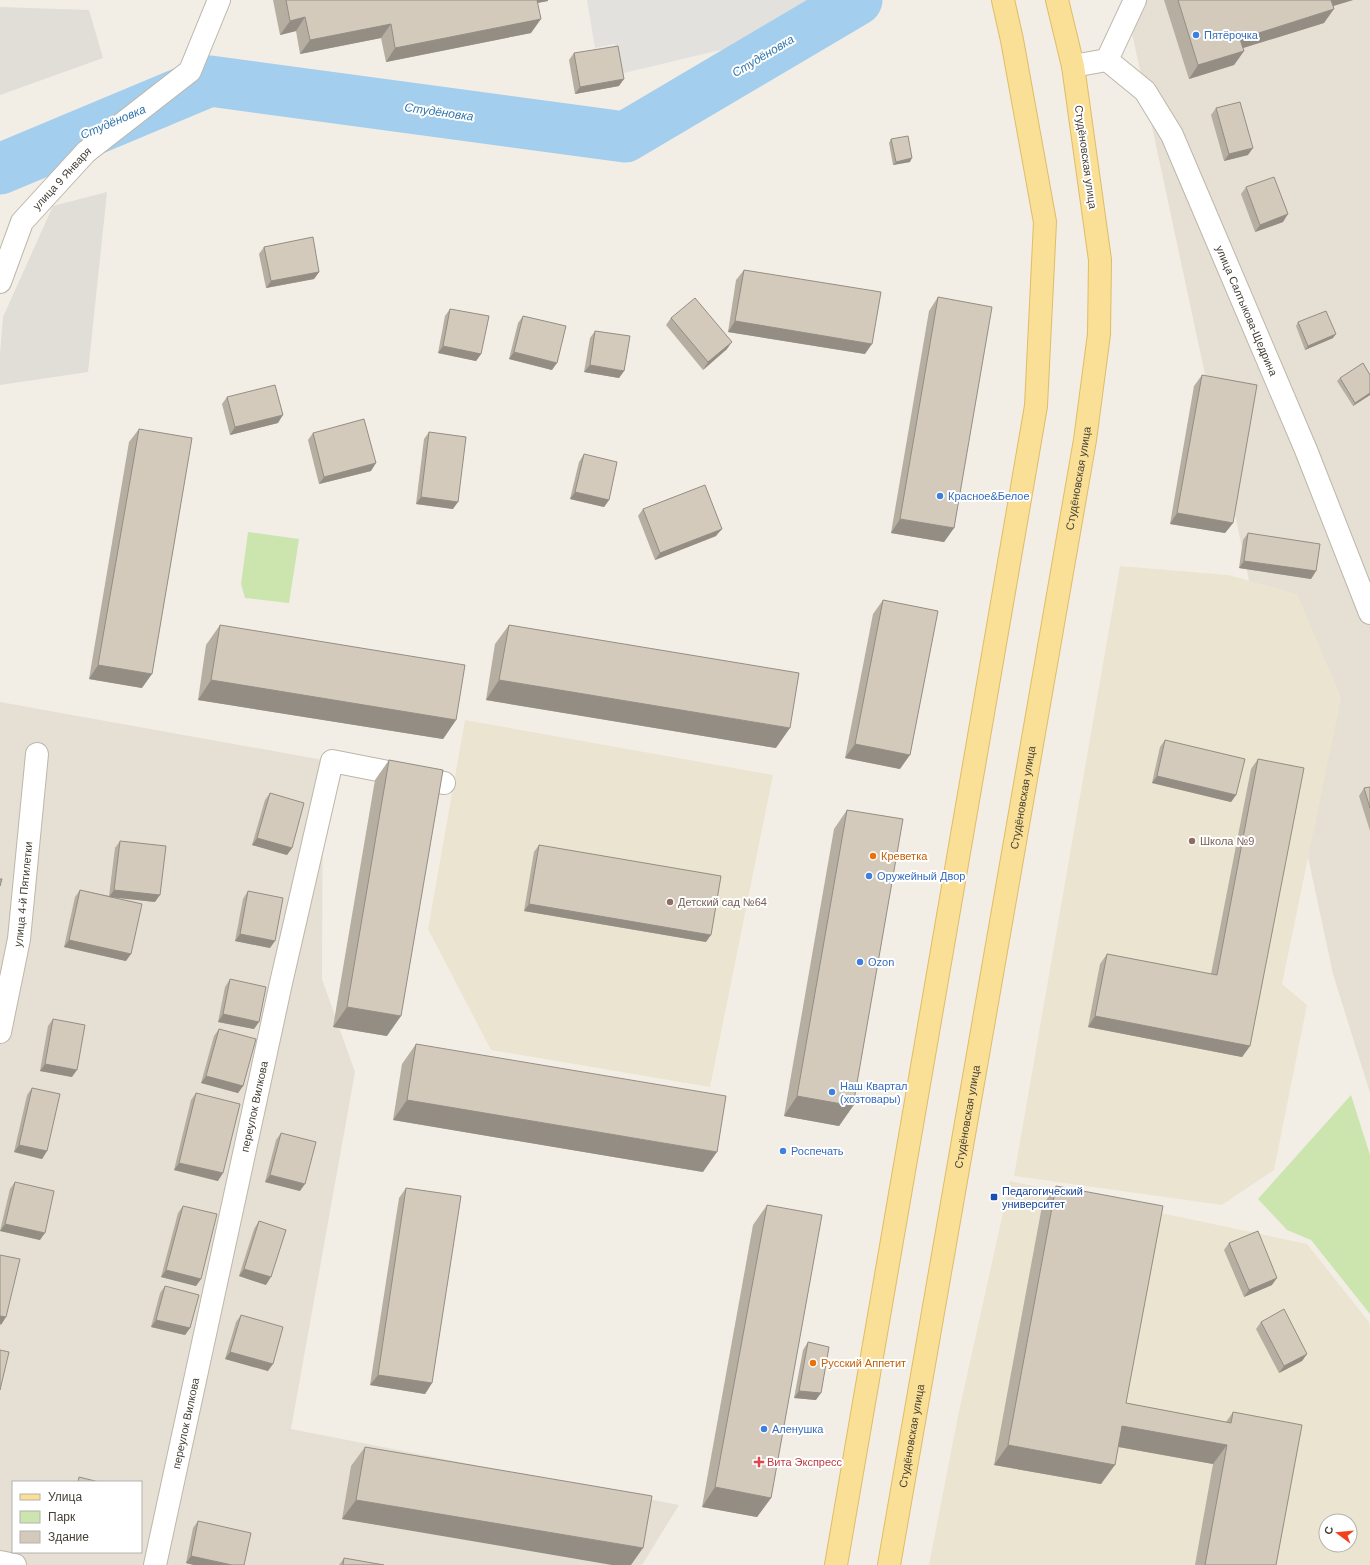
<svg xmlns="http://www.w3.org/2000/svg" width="1370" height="1565" viewBox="0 0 1370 1565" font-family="Arial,sans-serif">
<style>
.residential{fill:#e6e0d4;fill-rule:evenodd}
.industrial{fill:#e1ddd7}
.education{fill:#ebe4d0;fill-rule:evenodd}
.green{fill:#cce5af}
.parking{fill:#e3e1de}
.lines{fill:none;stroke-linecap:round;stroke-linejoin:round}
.river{stroke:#a4ceed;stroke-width:51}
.minor-casing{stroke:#bdb6a9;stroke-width:24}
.primary-casing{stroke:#dfbd67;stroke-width:24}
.minor{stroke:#fff;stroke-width:22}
.primary{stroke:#fadf96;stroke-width:22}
.wall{fill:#b5aea1}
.shaded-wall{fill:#948d83}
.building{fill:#d3cabb;stroke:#948d83}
.shop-dot{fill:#3f7fe0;stroke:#fff;stroke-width:1.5}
.education-dot{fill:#8d6e63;stroke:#fff;stroke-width:1.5}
.food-dot{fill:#e8710a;stroke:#fff;stroke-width:1.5}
.transit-dot{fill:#1a4fb4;stroke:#fff;stroke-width:1.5}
.health-dot{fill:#e0444e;stroke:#fff;stroke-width:1.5}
.labels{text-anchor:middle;stroke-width:4;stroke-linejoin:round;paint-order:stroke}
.shop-label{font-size:11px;fill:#366cbe;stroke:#fff;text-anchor:start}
.street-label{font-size:11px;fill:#443f35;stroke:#fff}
.education-label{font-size:11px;fill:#785e54;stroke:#fff;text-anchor:start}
.food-label{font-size:11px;fill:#c56008;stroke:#fff;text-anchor:start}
.transit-label{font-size:11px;fill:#164399;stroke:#fff;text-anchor:start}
.health-label{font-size:11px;fill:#be3a42;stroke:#fff;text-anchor:start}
.water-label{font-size:12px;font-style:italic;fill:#3377ac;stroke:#fff}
</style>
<rect width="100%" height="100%" fill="#f2eee6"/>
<g class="residential">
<path d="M1125 0H1370V1093L1333 974Z"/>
<path d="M0 702 323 760 322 979 355 1072 291 1429 679 1505 642 1565H0ZM13 1482H141V1552H13Z"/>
</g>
<g class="industrial">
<path d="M0 7 89 10 103 58 0 95Z"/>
<path d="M107 192 88 372 0 385V354L3 317 53 206Z"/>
</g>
<g class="education">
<path d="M1120 566 1228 575 1297 594 1341 698 1282 984 1307 1005 1274 1170 1222 1205 1014 1176Z"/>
<path d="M465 720 773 775 710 1087 491 1050 428 929Z"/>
<path d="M1010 1181 1307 1244 1369 1322 1370 1329V1565H929L958 1416ZM1326 1521H1350V1545H1326Z"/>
</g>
<g class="green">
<path d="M248 532 299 539 289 603 245 598 241 584Z"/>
<path d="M1351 1095 1370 1155V1314L1311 1240 1287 1230 1258 1199Z"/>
</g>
<path class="parking" d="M587 0H809L737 46 620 74 615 44 595 48Z"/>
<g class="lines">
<path class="river" d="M0 169 210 81 625 137 857 0"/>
<g class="minor-casing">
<g id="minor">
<path d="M1107 60 1135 0"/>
<path id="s1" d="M1073 66 1107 60 1145 91 1172 135 1306 450 1370 613"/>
<path id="s2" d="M0 282 22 222 86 152 190 71 219 0"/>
<path id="s3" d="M0 1032 19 939 37 754"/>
<path d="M0 1562 15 1565"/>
<path id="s4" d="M155 1565 281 983 332 761 444 783"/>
</g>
</g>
<g class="primary-casing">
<g id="primary">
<path d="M836 1565 1036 406 1045 222 1012 40 1003 0"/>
<path id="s5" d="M889 1565 1085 440 1099 334 1100 260 1073 66 1057 0"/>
</g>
</g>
<use href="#minor" class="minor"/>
<use href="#primary" class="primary"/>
</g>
<g class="wall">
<path d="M273 0H548V1L537 3 531 33 386 62 381 38 300 54 296 31 280 35Z"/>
<path d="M1164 0H1353L1333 6 1324 23 1243 48 1244 51 1234 65 1189 79Z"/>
<path d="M574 53 619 86 575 94 569 60Z"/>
<path d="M1216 108 1248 155 1224 161 1211 115Z"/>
<path d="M891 139 910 162 893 165 889 143Z"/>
<path d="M1246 187 1283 222 1255 232 1241 194Z"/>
<path d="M264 247 319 272 314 279 266 288 259 254Z"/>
<path d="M744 270 865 354 728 332 736 280Z"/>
<path d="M938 297 954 528 944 542 891 533 929 311Z"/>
<path d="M450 309 481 354 476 361 438 353 445 316Z"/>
<path d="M523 316 552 370 509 359 518 323Z"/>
<path d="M671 318 727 349 703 370 666 325Z"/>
<path d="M1298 322 1333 338 1305 350 1296 326Z"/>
<path d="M595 331 624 371 619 378 584 372 590 338Z"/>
<path d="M1202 375 1233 523 1225 533 1170 524 1194 386Z"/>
<path d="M1370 375V395L1353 406 1337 381 1340 378Z"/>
<path d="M227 397 278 423 230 435 222 404Z"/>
<path d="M139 429 142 688 89 679 129 442Z"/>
<path d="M429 432 453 509 416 504 424 439Z"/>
<path d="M313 433 371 471 319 484 308 440Z"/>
<path d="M584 454 609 500 604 507 570 499 579 462Z"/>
<path d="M643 509 716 536 655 560 638 516Z"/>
<path d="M1248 533 1316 571 1311 579 1239 568 1243 540Z"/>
<path d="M883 600 900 769 845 758 873 614Z"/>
<path d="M220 625 456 720 443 739 198 700 206 645Z"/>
<path d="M509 625 776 748 486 700 495 644Z"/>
<path d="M1165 740 1236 795 1231 802 1152 783 1160 747Z"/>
<path d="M1258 759 1250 1046 1242 1057 1088 1027 1100 964 1107 954 1211 974 1251 769Z"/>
<path d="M389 760 387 1036 333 1027 375 780Z"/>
<path d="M1370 787V831L1359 796 1364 788Z"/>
<path d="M270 793 292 848 287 855 252 845 265 800Z"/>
<path d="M847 810 853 1106 839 1126 784 1116 834 829Z"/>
<path d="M120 841 155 902 114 897 126 961 64 947 75 897 80 890 109 896 115 848Z"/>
<path d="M539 845 706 942 524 911 534 852Z"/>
<path d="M248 891 270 948 235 941 243 899Z"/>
<path d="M230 979 254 1029 218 1022 225 987Z"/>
<path d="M53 1019 72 1077 40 1071 48 1026Z"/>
<path d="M219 1029 243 1086 238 1093 201 1083 214 1036Z"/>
<path d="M416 1044 703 1172 393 1120 402 1064Z"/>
<path d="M32 1088 47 1151 42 1159 14 1152 27 1095Z"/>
<path d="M196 1093 218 1181 174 1170 191 1100Z"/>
<path d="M281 1133 300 1191 265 1182 276 1140Z"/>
<path d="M15 1182 40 1240 0 1231 10 1189Z"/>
<path d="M1056 1186 1126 1403 1226 1422 1233 1412 1276 1565H1195L1213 1464 1118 1447 1101 1484 994 1465 1042 1206Z"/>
<path d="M406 1188 432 1383 425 1394 370 1385 399 1198Z"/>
<path d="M767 1205 771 1498 757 1517 702 1507 753 1225Z"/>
<path d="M183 1206 201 1279 196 1286 161 1277 178 1213Z"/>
<path d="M259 1221 266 1285 239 1276 254 1229Z"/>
<path d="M1229 1243 1272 1285 1244 1297 1224 1250Z"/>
<path d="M165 1286 190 1328 185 1335 151 1327 160 1293Z"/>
<path d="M241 1315 268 1371 225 1359 236 1322Z"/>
<path d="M1261 1322 1307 1354 1302 1361 1279 1373 1256 1329Z"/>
<path d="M808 1342 816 1400 794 1398 803 1350Z"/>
<path d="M365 1447 631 1565 342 1519 351 1466Z"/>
<path d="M198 1521 244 1565H194L186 1563 193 1528Z"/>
<path d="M344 1558 384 1565H339Z"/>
</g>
<g class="shaded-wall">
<path d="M529 0H548V1L526 5Z"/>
<path d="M1327 0H1353L1320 10Z"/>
<path d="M1334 9 1324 23 1230 52 1240 39Z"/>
<path d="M305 17 296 31 280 35 290 21Z"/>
<path d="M541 19 531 33 386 62 395 48Z"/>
<path d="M391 24 381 38 300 54 310 40Z"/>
<path d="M1244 51 1234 65 1189 79 1198 65Z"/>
<path d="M624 79 619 86 575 94 580 87Z"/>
<path d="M1253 148 1248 155 1224 161 1229 154Z"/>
<path d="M912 158 910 162 893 165 896 162Z"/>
<path d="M1288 214 1283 222 1255 232 1260 225Z"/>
<path d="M319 272 314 279 266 288 271 281Z"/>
<path d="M735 321 872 344 865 354 728 332Z"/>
<path d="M1336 334 1333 338 1305 350 1308 346Z"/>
<path d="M732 342 727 349 703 370 708 362Z"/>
<path d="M443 346 481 354 476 361 438 353Z"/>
<path d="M514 352 557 363 552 370 509 359Z"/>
<path d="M590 365 624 371 619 378 584 372Z"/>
<path d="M1370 393V395L1353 406 1355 403Z"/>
<path d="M283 415 278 423 230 435 235 427Z"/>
<path d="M376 463 371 471 319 484 324 477Z"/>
<path d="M575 492 609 500 604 507 570 499Z"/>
<path d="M421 497 458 502 453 509 416 504Z"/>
<path d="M1177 513 1233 523 1225 533 1170 524Z"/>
<path d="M900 519 954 528 944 542 891 533Z"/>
<path d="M722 529 716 536 655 560 660 553Z"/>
<path d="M1244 561 1316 571 1311 579 1239 568Z"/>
<path d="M98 665 152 674 142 688 89 679Z"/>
<path d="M211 680 456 720 443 739 198 700Z"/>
<path d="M499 680 790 728 776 748 486 700Z"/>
<path d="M855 744 910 755 900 769 845 758Z"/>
<path d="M1157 776 1236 795 1231 802 1152 783Z"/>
<path d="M257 838 292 848 287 855 252 845Z"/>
<path d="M114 890 160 895 155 902 109 897Z"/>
<path d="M529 904 711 935 706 942 524 911Z"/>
<path d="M240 934 275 941 270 948 235 941Z"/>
<path d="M69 940 131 954 126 961 64 947Z"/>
<path d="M347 1007 401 1016 387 1036 333 1027Z"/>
<path d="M223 1014 259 1022 254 1029 218 1022Z"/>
<path d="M1095 1016 1250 1046 1242 1057 1088 1027Z"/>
<path d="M45 1064 77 1070 72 1077 40 1071Z"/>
<path d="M206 1076 243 1086 238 1093 201 1083Z"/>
<path d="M797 1096 853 1106 839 1126 784 1116Z"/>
<path d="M407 1100 717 1152 703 1172 393 1120Z"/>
<path d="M19 1145 47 1151 42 1159 14 1152Z"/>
<path d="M179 1163 223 1173 218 1181 174 1170Z"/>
<path d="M270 1175 305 1184 300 1191 265 1182Z"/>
<path d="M5 1224 45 1233 40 1240 0 1231Z"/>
<path d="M244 1269 271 1277 266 1285 239 1276Z"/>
<path d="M166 1270 201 1279 196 1286 161 1277Z"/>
<path d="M1277 1278 1272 1285 1244 1297 1249 1290Z"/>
<path d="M0 1316 6 1317 1 1325 0 1324Z"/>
<path d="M156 1320 190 1328 185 1335 151 1327Z"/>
<path d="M230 1352 273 1364 268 1371 225 1359Z"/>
<path d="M1307 1354 1302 1361 1279 1373 1284 1366Z"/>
<path d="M378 1375 432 1383 425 1394 370 1385Z"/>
<path d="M799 1391 821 1393 816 1400 794 1398Z"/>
<path d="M1122 1426 1227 1445 1213 1464 1108 1445Z"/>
<path d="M1008 1445 1115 1465 1101 1484 994 1465Z"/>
<path d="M715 1487 771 1498 757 1517 702 1507Z"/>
<path d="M356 1500 643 1548 631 1565H612L342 1519Z"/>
<path d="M191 1556 232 1565H194L186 1563Z"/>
</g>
<g class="building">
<path d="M286 0H537L541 19 395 48 391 24 310 40 305 17 290 21Z"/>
<path d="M1178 0H1331L1334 9 1240 39 1244 51 1198 65Z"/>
<path d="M618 46 624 79 580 87 574 53Z"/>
<path d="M1240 102 1253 148 1229 154 1216 108Z"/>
<path d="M908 136 912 158 896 162 891 139Z"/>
<path d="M1274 177 1288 214 1260 225 1246 187Z"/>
<path d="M313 237 319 272 271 281 264 247Z"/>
<path d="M744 270 881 292 872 344 735 321Z"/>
<path d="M938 297 992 307 954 528 900 519Z"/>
<path d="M695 298 732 342 708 362 671 318Z"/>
<path d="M450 309 489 316 481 354 443 346Z"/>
<path d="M1326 311 1336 334 1308 346 1298 322Z"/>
<path d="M523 316 566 326 557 363 514 352Z"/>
<path d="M595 331 630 336 624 371 590 365Z"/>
<path d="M1363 363 1370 375V393L1355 403 1340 378Z"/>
<path d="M1202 375 1257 385 1233 523 1177 513Z"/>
<path d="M275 385 283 415 235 427 227 397Z"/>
<path d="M364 419 376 463 324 477 313 433Z"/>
<path d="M139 429 192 438 152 674 98 665Z"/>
<path d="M429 432 466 437 458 502 421 497Z"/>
<path d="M584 454 617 462 609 500 575 492Z"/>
<path d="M705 485 722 529 660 553 643 509Z"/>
<path d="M1248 533 1320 544 1316 571 1244 561Z"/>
<path d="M883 600 938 611 910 755 855 744Z"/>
<path d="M220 625 465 665 456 720 211 680Z"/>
<path d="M509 625 799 673 790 728 499 680Z"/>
<path d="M1165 740 1245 759 1236 795 1157 776Z"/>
<path d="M1258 759 1304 768 1250 1046 1095 1016 1107 954 1217 975Z"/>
<path d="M389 760 443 770 401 1016 347 1007Z"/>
<path d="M1370 787V808L1364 788Z"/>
<path d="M270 793 304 803 292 848 257 838Z"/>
<path d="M847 810 903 819 853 1106 797 1096Z"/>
<path d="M120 841 166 846 160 895 114 890Z"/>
<path d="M539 845 721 876 711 935 529 904Z"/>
<path d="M0 879H2L0 886Z"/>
<path d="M80 890 142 904 131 954 69 940Z"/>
<path d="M248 891 283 898 275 941 240 934Z"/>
<path d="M230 979 266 987 259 1022 223 1014Z"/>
<path d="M53 1019 85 1025 77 1070 45 1064Z"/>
<path d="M219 1029 256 1039 243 1086 206 1076Z"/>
<path d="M416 1044 726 1096 717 1152 407 1100Z"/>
<path d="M32 1088 60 1094 47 1151 19 1145Z"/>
<path d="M196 1093 240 1104 223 1173 179 1163Z"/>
<path d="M281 1133 316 1142 305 1184 270 1175Z"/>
<path d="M15 1182 54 1191 45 1233 5 1224Z"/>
<path d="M1056 1186 1163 1206 1126 1403 1231 1423 1233 1412 1302 1425 1276 1565H1205L1227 1445 1122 1426 1115 1465 1008 1445Z"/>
<path d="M406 1188 461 1196 432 1383 378 1375Z"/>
<path d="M767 1205 822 1215 771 1498 715 1487Z"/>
<path d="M183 1206 217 1214 201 1279 166 1270Z"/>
<path d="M259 1221 286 1230 271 1277 244 1269Z"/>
<path d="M1258 1231 1277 1278 1249 1290 1229 1243Z"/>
<path d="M0 1255 20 1259 6 1317 0 1316Z"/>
<path d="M165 1286 199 1295 190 1328 156 1320Z"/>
<path d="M1284 1309 1307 1354 1284 1366 1261 1322Z"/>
<path d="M241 1315 283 1327 273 1364 230 1352Z"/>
<path d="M808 1342 829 1347 821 1393 799 1391Z"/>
<path d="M0 1350 9 1352 0 1390Z"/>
<path d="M365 1447 652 1496 643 1548 356 1500Z"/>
<path d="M79 1477 99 1482H78Z"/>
<path d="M198 1521 251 1533 244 1565H232L191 1556Z"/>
<path d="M344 1558 384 1565H343Z"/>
</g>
<g class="shop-dot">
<circle cx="1196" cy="35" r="4"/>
<circle cx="940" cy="496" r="4"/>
<circle cx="869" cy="876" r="4"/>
<circle cx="860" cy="962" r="4"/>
<circle cx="832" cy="1092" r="4"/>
<circle cx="783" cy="1151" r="4"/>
<circle cx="764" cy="1429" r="4"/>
</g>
<g class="education-dot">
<circle cx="1192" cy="841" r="4"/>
<circle cx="670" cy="902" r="4"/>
</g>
<g class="food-dot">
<circle cx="873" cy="856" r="4"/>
<circle cx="813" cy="1363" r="4"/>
</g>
<rect class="transit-dot" x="990" y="1193" width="8" height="8" rx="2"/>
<path class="health-dot" d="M757 1456h4v4h4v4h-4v4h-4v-4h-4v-4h4z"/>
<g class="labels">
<g class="shop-label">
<text x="1204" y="39">Пятёрочка</text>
<text x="948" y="500">Красное&amp;Белое</text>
<text x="877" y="880">Оружейный Двор</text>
<text x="868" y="966">Ozon</text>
<text x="840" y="1090">Наш Квартал<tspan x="840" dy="13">(хозтовары)</tspan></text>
<text x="791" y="1155">Роспечать</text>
<text x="772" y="1433">Аленушка</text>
</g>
<g class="street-label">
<text transform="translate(1086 157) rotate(82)" y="4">Студёновская улица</text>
<text dy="4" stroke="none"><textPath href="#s2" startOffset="123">улица 9 Января</textPath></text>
<text dy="4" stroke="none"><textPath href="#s1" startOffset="326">улица Салтыкова-Щедрина</textPath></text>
<text dy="4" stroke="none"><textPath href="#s5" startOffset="1103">Студёновская улица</textPath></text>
<text dy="4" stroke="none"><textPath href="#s5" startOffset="779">Студёновская улица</textPath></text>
<text dy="4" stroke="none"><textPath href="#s3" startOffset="140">улица 4-й Пятилетки</textPath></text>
<text dy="4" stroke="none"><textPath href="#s4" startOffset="469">переулок Вилкова</textPath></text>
<text dy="4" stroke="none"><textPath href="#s5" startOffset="455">Студёновская улица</textPath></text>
<text dy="4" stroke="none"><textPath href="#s4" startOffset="145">переулок Вилкова</textPath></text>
<text dy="4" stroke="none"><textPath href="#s5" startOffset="131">Студёновская улица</textPath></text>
</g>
<g class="education-label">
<text x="1200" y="845">Школа №9</text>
<text x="678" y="906">Детский сад №64</text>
</g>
<g class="food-label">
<text x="881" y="860">Креветка</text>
<text x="821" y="1367">Русский Аппетит</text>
</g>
<g class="transit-label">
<text x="1002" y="1195">Педагогический<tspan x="1002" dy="13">университет</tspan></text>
</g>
<g class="health-label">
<text x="767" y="1466">Вита Экспресс</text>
</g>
<g class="water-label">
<text transform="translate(763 56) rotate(-31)" y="4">Студёновка</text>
<text transform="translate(439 112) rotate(8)" y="4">Студёновка</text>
<text transform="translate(113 122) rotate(-23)" y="4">Студёновка</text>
</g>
</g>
<rect x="12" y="1481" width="130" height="72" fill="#ffffff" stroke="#b4b2ae"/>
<rect x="20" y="1494" width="20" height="6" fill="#fadf96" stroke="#b4b2ae"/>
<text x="48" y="1501" font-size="12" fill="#443f35">Улица</text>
<rect x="20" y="1511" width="20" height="12" fill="#cce5af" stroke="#b4b2ae"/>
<text x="48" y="1521" font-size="12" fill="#443f35">Парк</text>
<rect x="20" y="1531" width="20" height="12" fill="#d3cabb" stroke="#b4b2ae"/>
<text x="48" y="1541" font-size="12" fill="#443f35">Здание</text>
<g transform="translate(1338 1533) rotate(286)"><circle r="19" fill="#ffffff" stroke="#b4b2ae"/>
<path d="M0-3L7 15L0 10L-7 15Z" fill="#f2401d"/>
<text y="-6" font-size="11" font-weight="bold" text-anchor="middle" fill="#443f35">С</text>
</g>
</svg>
